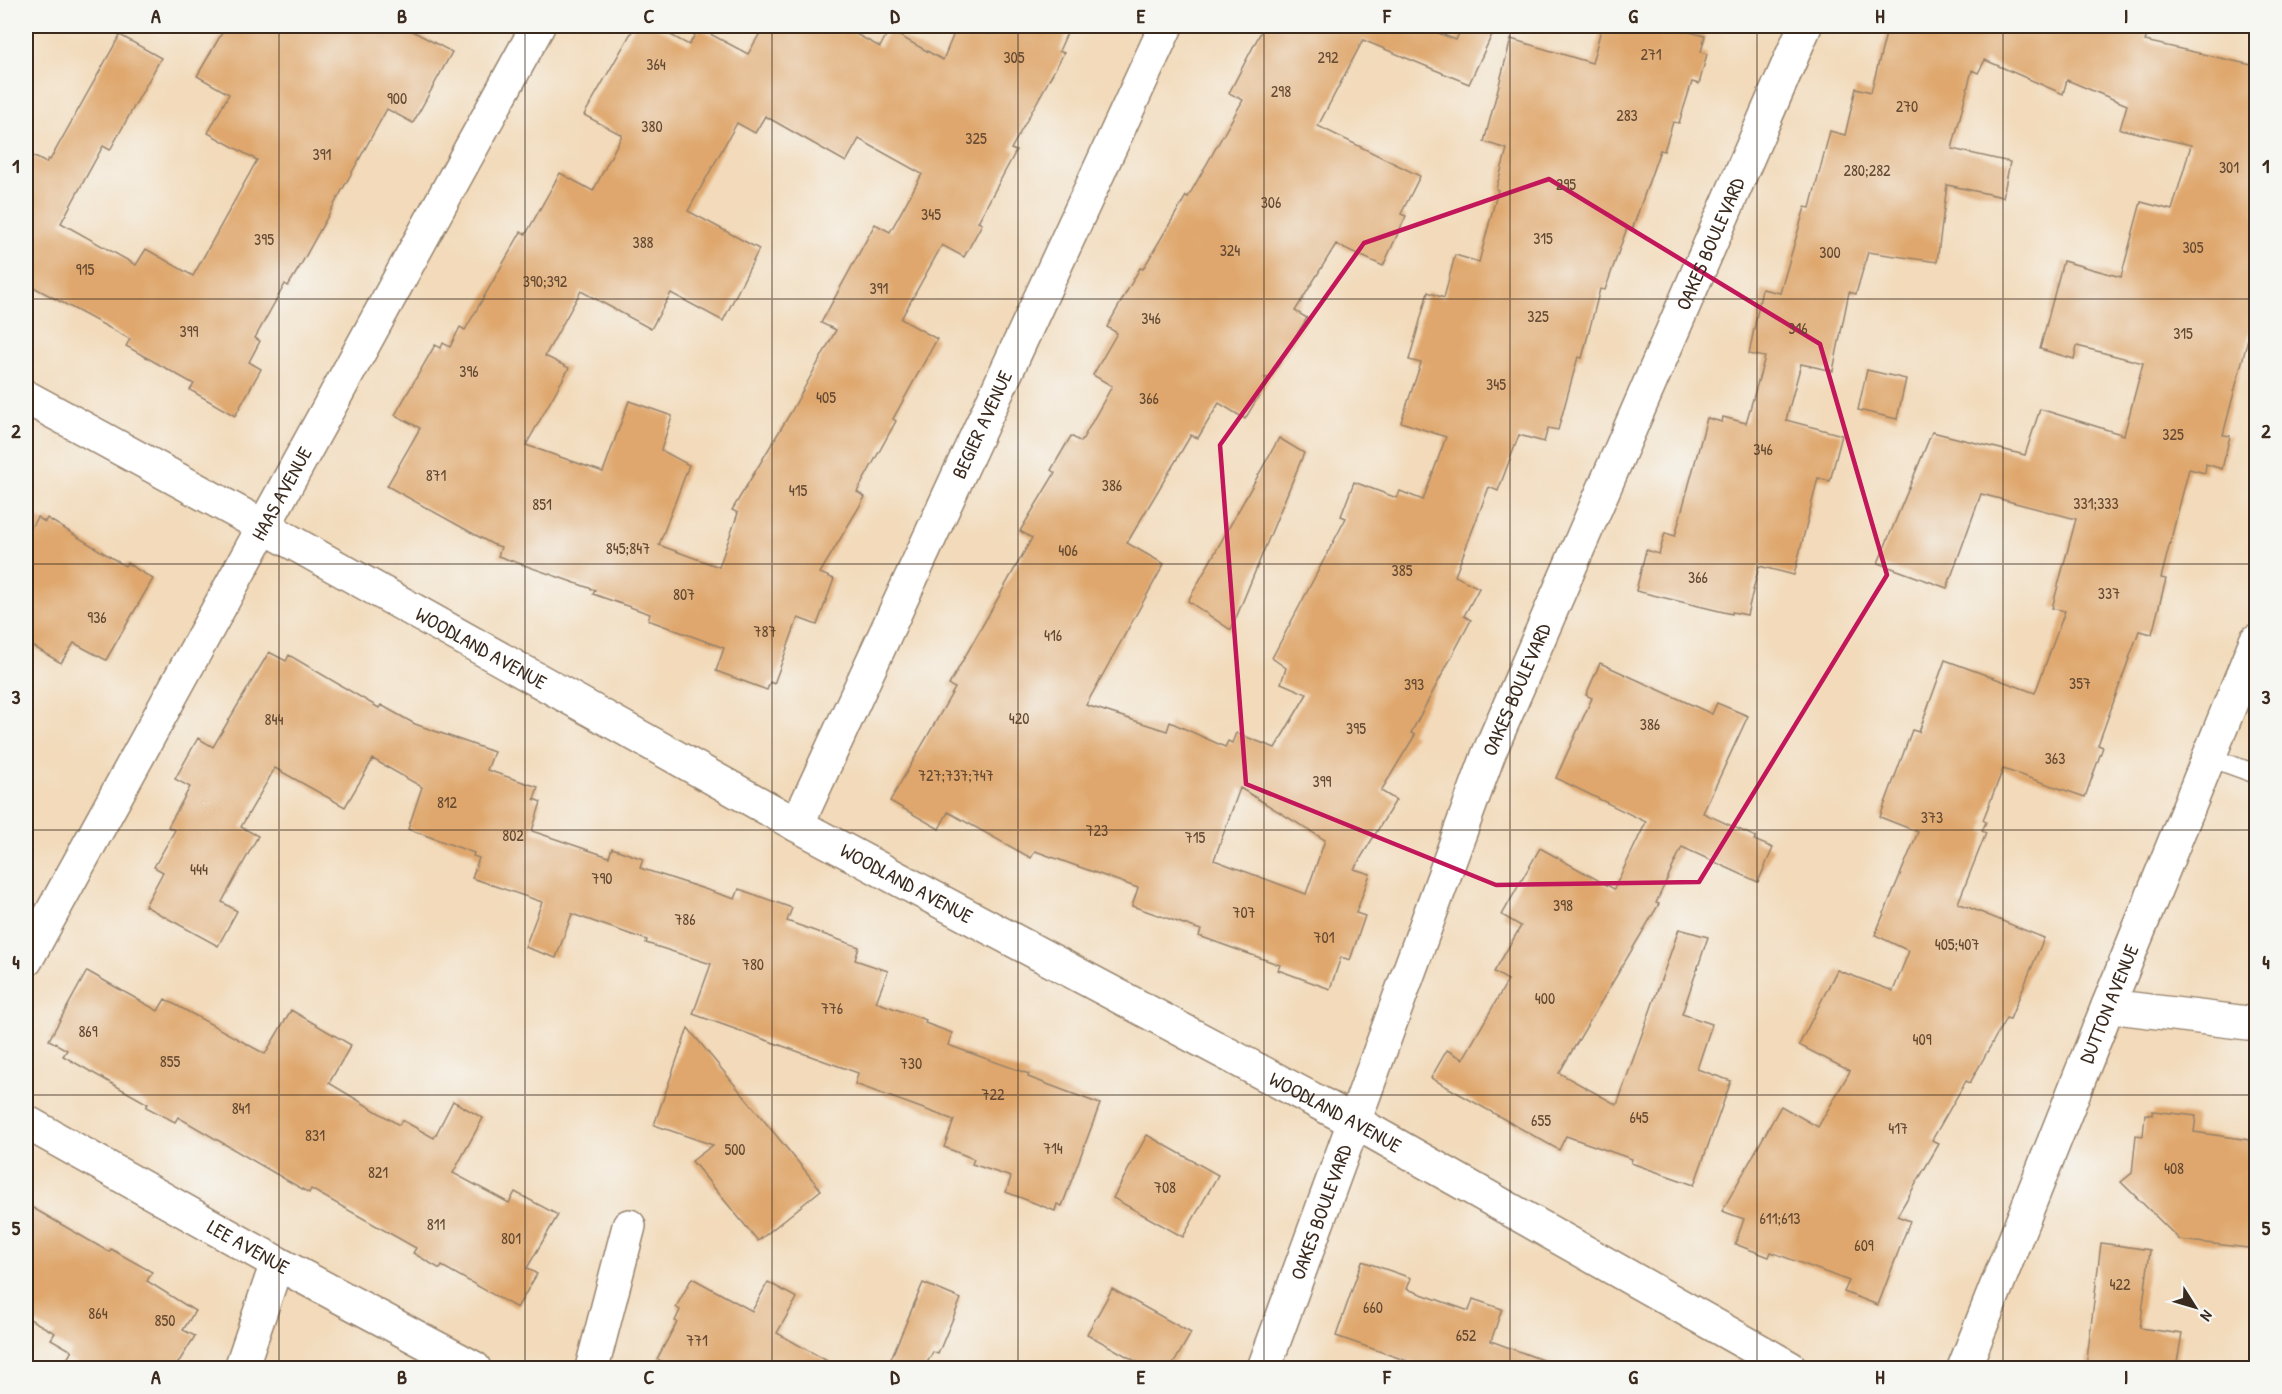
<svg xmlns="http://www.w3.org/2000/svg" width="2282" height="1394" viewBox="0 0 2282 1394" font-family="'Patrick Hand',sans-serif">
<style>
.building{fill:#dfa76d;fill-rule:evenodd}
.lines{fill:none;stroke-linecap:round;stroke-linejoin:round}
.lane-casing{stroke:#96826c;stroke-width:21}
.street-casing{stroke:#96826c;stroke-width:36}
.secondary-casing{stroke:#96826c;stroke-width:36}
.lane{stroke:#fff;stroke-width:18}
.street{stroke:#fff;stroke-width:33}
.secondary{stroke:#fff;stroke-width:33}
.marked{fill:none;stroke:#c2185b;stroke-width:4.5;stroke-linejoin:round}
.grid{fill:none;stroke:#3b2a1e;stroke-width:1.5;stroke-opacity:0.55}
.labels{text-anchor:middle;stroke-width:5;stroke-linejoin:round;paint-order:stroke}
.number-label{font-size:16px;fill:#644932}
.street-label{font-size:20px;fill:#3b2a1e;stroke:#f6f6f2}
.neatline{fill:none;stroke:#3b2a1e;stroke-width:2}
.grid-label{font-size:20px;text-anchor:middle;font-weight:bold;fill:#3b2a1e}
</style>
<rect width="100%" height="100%" fill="#f6f6f2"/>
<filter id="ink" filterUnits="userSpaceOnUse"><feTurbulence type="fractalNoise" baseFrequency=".0167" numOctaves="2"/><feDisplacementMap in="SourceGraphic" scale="12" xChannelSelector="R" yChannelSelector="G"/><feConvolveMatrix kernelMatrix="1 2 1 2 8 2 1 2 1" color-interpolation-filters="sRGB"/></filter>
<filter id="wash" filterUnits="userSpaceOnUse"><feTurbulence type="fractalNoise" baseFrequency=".008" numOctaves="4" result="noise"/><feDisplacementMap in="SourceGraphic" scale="24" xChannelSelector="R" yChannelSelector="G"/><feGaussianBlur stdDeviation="1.35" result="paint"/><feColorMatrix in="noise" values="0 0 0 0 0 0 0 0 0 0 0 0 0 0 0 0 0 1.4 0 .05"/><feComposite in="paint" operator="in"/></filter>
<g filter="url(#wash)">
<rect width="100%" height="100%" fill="#f2daba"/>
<g id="blocks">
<g class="building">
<path d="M226 26H403L452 52 413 123 387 109 299 268 288 286 285 284 255 338 260 341 249 362 261 369 235 416 190 390 194 384 126 346 130 339 26 283V152L46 163 48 159 50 160 120 35 161 58 110 150 103 146 61 223 136 265 146 249 193 276 257 160 208 133 229 94 197 76Z"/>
<path d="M635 26H654L689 45 699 28 748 54 764 26H841L880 47 889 30 943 60 957 26H967L990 34 993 26H1070L1059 51 1064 53 1011 149 1016 151 978 222 982 224 964 257 942 245 901 319 937 339 893 419 896 421 857 492 865 497 820 573 834 579 817 625 798 618 774 684 770 682 767 690 716 671 724 648 648 620 650 614 593 594 595 590 498 556 501 547 492 544 387 486 420 428 395 415 435 345 441 348 443 343 450 347 460 327 465 330 521 232 526 234 560 173 593 191 622 135 584 115ZM765 116 846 162 859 139 922 174 890 232 875 224 821 323 836 330 791 412 732 510 738 513 719 567 659 545 689 465 661 450 672 416 629 401 603 472 526 445 569 368 545 356 581 291 651 329 671 293 723 321 759 249 688 211 737 123 755 133Z"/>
<path d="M1264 26H1421L1456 40 1462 26H1496L1469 84 1363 40 1318 126 1420 176 1401 214 1406 216 1383 266 1336 244 1295 311 1307 318 1271 377 1266 378 1269 379 1245 419 1219 403 1198 438 1191 435 1127 543 1164 564 1086 705 1167 731 1170 722 1225 747 1228 741 1232 743 1236 733 1275 748 1307 694 1281 683 1286 668 1272 658 1346 518 1341 516 1354 482 1397 498 1400 491 1423 500 1446 437 1401 422 1421 363 1409 360 1428 292 1444 298 1455 255 1479 262 1498 190 1496 189 1507 149 1484 142 1511 39 1592 63 1602 26H1666L1705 36 1701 52 1707 54 1699 84 1692 82 1679 123 1673 122 1664 151 1660 150 1632 230 1627 228 1605 290 1600 289 1582 358 1578 357 1558 430 1548 428 1544 442 1519 435 1498 491 1489 487 1455 576 1479 588 1464 616 1471 620 1411 733 1415 735 1381 791 1396 800 1354 869 1370 874 1356 913 1365 916 1350 960 1341 957 1330 989 1278 970 1280 965 1199 936 1201 930 1132 906 1138 888 1035 851 1031 858 948 812 939 829 890 801 955 688 949 685 1032 538 1020 531 1055 473 1051 470 1071 436 1081 442 1112 386 1093 375 1117 333 1107 327 1140 268 1143 269 1186 196 1188 197 1243 100 1229 93ZM1240 788 1325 840 1306 894 1214 860Z"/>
<path d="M1888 26H2151L2145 41 2256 66V308L2223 435 2230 436 2222 469 2206 464 2205 473 2189 469 2161 578 2166 579 2152 634 2139 631 2098 745 2103 747 2085 797 2003 769 1983 820 1986 822 1982 831 1986 833 1958 903 2044 938 2010 1019 2006 1018 1970 1083 1966 1081 1932 1140 1939 1144 1897 1216 1910 1221 1878 1305 1844 1292 1849 1281 1771 1252 1769 1257 1735 1244 1744 1219 1722 1211 1781 1106 1818 1127 1850 1071 1799 1045 1837 970 1893 991 1909 951 1875 935 1918 832 1880 817 1912 730 1919 732 1945 660 2035 693 2065 611 2052 608 2076 519 1981 494 1947 588 1878 563 1932 432 2025 455 2040 409 2124 435 2143 363 2077 346 2074 359 2040 349 2063 261 2121 277 2141 202 2172 210 2191 145 2120 129 2127 105 2067 80 2063 94 1985 60 1978 73 1972 70 1952 149 2010 162 2003 197 1947 185 1937 262 1868 252 1856 294 1849 292 1833 371 1801 364 1786 420 1842 435 1830 481 1818 478 1794 575 1759 566 1747 615 1732 612V614L1636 591 1646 550 1659 554 1665 533 1675 536 1707 418 1722 422 1723 417 1746 423 1765 357 1749 354 1762 289 1780 293 1805 207 1810 208 1830 131 1845 135 1856 88 1871 92Z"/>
<path d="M1867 370 1906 379 1897 419 1858 410Z"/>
<path d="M1279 438 1304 453 1231 630 1188 601Z"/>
<path d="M37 517 45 522 47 518 125 566 127 563 153 579 106 660 74 643 61 663 26 642V537Z"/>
<path d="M269 652 286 661 289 655 379 708 381 705 415 724 494 752 487 770 538 787 534 799 541 802 532 831 609 857 612 848 643 859 640 868 735 899 739 889 792 908 787 921 859 947 855 960 888 971 876 1002 926 1020 925 1023 952 1033 948 1045 1029 1074 1028 1077 1100 1104 1062 1206 1057 1204 1055 1211 1006 1192 1011 1177 972 1164 974 1159 944 1147 954 1120 855 1084 858 1073 693 1014 711 964 646 943 647 940 572 914 556 958 525 947 542 902 472 878 479 858 473 856 474 853 408 829 422 787 373 759 345 807 275 768 241 827 258 836 222 902 237 911 218 946 145 906 163 872 154 867 175 830 168 827 190 787 175 779 198 738 213 747Z"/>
<path d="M1600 663 1712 714 1717 703 1748 716 1703 813 1756 837 1754 840 1773 848 1758 882 1682 847 1656 903 1659 904 1559 1073 1617 1105 1679 929 1708 937 1682 1014 1712 1024 1697 1069 1731 1081 1694 1185 1631 1163 1632 1159 1566 1136 1559 1150 1431 1078 1447 1050 1463 1059 1508 980 1494 972 1521 926 1502 915 1540 848 1614 889 1646 822 1556 778 1592 698 1586 695Z"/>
<path d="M87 971 158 1011 165 999 265 1054 291 1010 351 1045 329 1083 399 1125 402 1120 434 1138 453 1101 483 1118 453 1173 509 1203 515 1192 558 1215 527 1268 537 1274 517 1308 442 1266 440 1269 413 1253 416 1248 311 1189 309 1193 178 1117 175 1122 146 1107 148 1104 63 1056 67 1050 49 1040Z"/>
<path d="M688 1028 821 1190 758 1241 692 1161 713 1145 654 1125Z"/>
<path d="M2153 1111 2196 1116 2194 1132 2256 1141V1249L2180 1240 2121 1182 2132 1173 2136 1135 2143 1136 2145 1114 2153 1115Z"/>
<path d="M1147 1135 1218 1175 1183 1237 1113 1198Z"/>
<path d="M26 1204 109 1252 111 1249 152 1272 147 1281 195 1311 183 1330 195 1336 175 1368H85L67 1359 72 1351 51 1339 55 1333 26 1317Z"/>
<path d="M2101 1243 2150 1250 2140 1328 2182 1334 2176 1368H2086Z"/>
<path d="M1362 1261 1411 1278 1407 1289 1469 1311 1473 1299 1502 1309 1491 1341 1556 1365V1368H1427L1336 1336Z"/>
<path d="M692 1278 752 1311 768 1282 797 1298 777 1333 840 1368H674L657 1359 677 1322 675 1321 680 1310 676 1307Z"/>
<path d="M923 1283 961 1299 938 1354 933 1352 924 1368H887Z"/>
<path d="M1112 1289 1191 1333 1171 1368H1148L1087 1334Z"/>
</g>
</g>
</g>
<g filter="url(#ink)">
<use href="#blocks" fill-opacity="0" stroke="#96826c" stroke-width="1.5"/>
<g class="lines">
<g class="lane-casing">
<path id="lane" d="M2209 757 2256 774"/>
</g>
<g class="street-casing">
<g id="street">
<path id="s1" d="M26 397 263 526 797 825 1355 1122 1790 1368"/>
<path id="s2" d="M797 825 1166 26"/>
<path id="s3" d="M26 960 538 26"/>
<path d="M2108 1006 2256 1024"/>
<path id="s4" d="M26 1122 277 1263 474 1368"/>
<path d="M241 1368 277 1263"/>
<path d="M592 1368 629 1226"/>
<path id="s5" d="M1264 1368 1489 753 1805 26"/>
</g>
</g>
<g class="secondary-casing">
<g id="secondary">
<path id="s6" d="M1964 1368 2108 1006 2256 641"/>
</g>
</g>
<use href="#lane" class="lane"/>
<use href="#street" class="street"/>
<use href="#secondary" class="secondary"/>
</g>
</g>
<path class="marked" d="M1549 179 1820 344 1887 575 1699 882 1496 885 1246 784 1220 445 1364 243Z"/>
<path class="grid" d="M279 26V1368M525 26V1368M772 26V1368M1018 26V1368M1264 26V1368M1510 26V1368M1757 26V1368M2003 26V1368M26 299H2256M26 564H2256M26 830H2256M26 1095H2256"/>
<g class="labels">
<g class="number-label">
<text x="1651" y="60">271</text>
<text x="1014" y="63">305</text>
<text x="1328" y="63">292</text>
<text x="656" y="70">364</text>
<text x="1281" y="97">298</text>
<text x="397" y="104">900</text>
<text x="1907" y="112">270</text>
<text x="1627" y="121">283</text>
<text x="652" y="132">380</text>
<text x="976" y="144">325</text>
<text x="322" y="160">391</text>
<text x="2229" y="173">301</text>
<text x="1867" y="176">280;282</text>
<text x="1566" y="190">295</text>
<text x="1271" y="208">306</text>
<text x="931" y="220">345</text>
<text x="1543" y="244">315</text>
<text x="264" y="245">395</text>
<text x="643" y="248">388</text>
<text x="2193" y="253">305</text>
<text x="1230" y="256">324</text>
<text x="1830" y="258">300</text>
<text x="85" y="275">915</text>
<text x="545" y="287">390;392</text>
<text x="879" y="294">391</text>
<text x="1538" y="322">325</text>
<text x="1151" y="324">346</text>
<text x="1798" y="334">316</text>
<text x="189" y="337">399</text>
<text x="2183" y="339">315</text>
<text x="469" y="377">396</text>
<text x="1496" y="390">345</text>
<text x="826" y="403">405</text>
<text x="1149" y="404">366</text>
<text x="2173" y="440">325</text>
<text x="1763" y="455">346</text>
<text x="436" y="481">871</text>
<text x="1112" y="491">386</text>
<text x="798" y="496">415</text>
<text x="2096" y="509">331;333</text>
<text x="542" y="510">851</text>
<text x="628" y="554">845;847</text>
<text x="1068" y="556">406</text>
<text x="1402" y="576">385</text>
<text x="1698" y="583">366</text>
<text x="2109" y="599">337</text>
<text x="684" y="600">807</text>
<text x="97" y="623">936</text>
<text x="765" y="637">787</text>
<text x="1053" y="641">416</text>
<text x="2080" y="689">357</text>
<text x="1414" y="690">393</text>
<text x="1019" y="724">420</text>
<text x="274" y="725">844</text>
<text x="1650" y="730">386</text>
<text x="1356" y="734">395</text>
<text x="2055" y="764">363</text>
<text x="956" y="781">727;737;747</text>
<text x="1322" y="787">399</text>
<text x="447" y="808">812</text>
<text x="1932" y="823">373</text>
<text x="1097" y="836">723</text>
<text x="513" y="841">802</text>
<text x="1195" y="843">715</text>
<text x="199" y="875">444</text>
<text x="602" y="884">790</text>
<text x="1563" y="911">398</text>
<text x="1244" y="918">707</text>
<text x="685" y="925">786</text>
<text x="1324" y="943">701</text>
<text x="1957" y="950">405;407</text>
<text x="753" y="970">780</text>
<text x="1545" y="1004">400</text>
<text x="832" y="1014">776</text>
<text x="88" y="1037">869</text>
<text x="1922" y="1045">409</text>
<text x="170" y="1067">855</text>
<text x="911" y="1069">730</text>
<text x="993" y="1100">722</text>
<text x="241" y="1114">841</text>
<text x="1639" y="1123">645</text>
<text x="1541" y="1126">655</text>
<text x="1898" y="1134">417</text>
<text x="315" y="1141">831</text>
<text x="1053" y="1154">714</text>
<text x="735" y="1155">500</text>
<text x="2174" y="1174">408</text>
<text x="378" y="1178">821</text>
<text x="1165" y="1193">708</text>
<text x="1780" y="1224">611;613</text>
<text x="436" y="1230">811</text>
<text x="511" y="1244">801</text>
<text x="1864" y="1251">609</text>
<text x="2120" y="1290">422</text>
<text x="1373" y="1313">660</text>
<text x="98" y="1319">864</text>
<text x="165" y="1326">850</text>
<text x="1466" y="1341">652</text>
<text x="697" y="1346">771</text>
</g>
<g class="street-label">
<text dy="7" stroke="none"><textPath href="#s5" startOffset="1210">OAKES BOULEVARD</textPath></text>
<text dy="7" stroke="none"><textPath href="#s2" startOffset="441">BEGIER AVENUE</textPath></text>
<text dy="7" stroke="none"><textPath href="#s3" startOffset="532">HAAS AVENUE</textPath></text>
<text dy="7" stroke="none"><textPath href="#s1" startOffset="520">WOODLAND AVENUE</textPath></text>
<text dy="7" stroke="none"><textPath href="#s5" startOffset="724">OAKES BOULEVARD</textPath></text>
<text dy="7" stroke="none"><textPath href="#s1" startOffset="1006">WOODLAND AVENUE</textPath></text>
<text dy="7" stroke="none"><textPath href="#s6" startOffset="392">DUTTON AVENUE</textPath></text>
<text dy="7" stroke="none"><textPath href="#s1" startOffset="1492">WOODLAND AVENUE</textPath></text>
<text dy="7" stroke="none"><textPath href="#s5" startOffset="166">OAKES BOULEVARD</textPath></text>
<text dy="7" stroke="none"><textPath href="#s4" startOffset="255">LEE AVENUE</textPath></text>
</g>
</g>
<rect width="2282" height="1394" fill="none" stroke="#f6f6f2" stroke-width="66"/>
<g transform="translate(2195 1307) rotate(127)" stroke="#f6f6f2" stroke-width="4.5" paint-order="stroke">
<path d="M0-4.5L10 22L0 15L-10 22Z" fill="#3b2a1e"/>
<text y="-9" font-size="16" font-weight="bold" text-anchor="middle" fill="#3b2a1e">N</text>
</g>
<rect x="33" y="33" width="2216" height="1328" class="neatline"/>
<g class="grid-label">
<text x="156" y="23">A</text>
<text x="402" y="23">B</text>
<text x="649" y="23">C</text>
<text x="895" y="23">D</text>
<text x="1141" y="23">E</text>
<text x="1387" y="23">F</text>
<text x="1633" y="23">G</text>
<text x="1880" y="23">H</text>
<text x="2126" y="23">I</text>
<text x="16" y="173">1</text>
<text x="2266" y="173">1</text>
<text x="16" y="438">2</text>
<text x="2266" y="438">2</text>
<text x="16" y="704">3</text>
<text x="2266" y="704">3</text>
<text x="16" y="969">4</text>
<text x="2266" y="969">4</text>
<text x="16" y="1235">5</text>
<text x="2266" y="1235">5</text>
<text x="156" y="1384">A</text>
<text x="402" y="1384">B</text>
<text x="649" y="1384">C</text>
<text x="895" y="1384">D</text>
<text x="1141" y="1384">E</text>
<text x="1387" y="1384">F</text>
<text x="1633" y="1384">G</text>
<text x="1880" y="1384">H</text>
<text x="2126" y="1384">I</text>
</g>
</svg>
